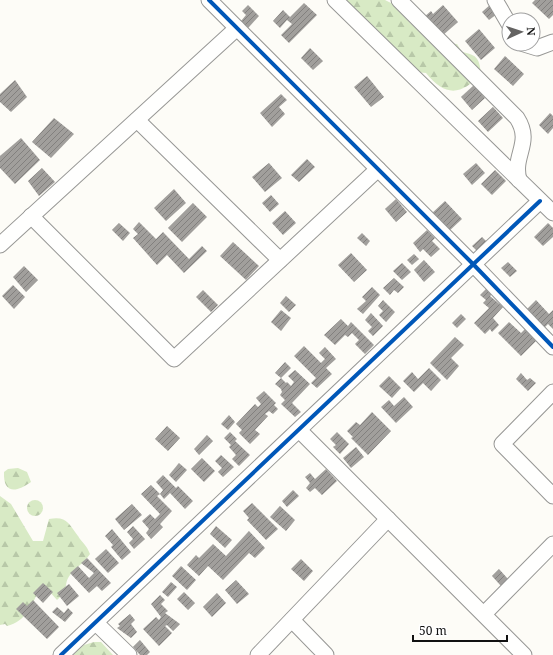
<svg xmlns="http://www.w3.org/2000/svg" width="553" height="655" viewBox="0 0 553 655" font-family="'Noto Serif',serif">
<style>
.forest{fill:url(#forest-firs)}
.building{fill:url(#building-hatch)}
.lines{fill:none;stroke-linecap:round;stroke-linejoin:round}
.minor-casing{stroke:#979795;stroke-width:17}
.minor{stroke:#fffffe;stroke-width:15}
.cycleway-casing{stroke:#fff;stroke-width:6}
.cycleway{stroke:#0057b8;stroke-width:4}
</style>
<defs>
<pattern id="forest-firs" width="22" height="20" patternUnits="userSpaceOnUse"><rect width="22" height="20" fill="#d8eac5"/><path d="M5 1l3.5 6h-7zM16 11l3.5 6h-7z" fill="#b8c8a8"/></pattern>
<pattern id="building-hatch" width="6" height="6" patternUnits="userSpaceOnUse"><rect width="6" height="6" fill="#a19f9c"/><path d="M-1 1l2-2M0 6l6-6M5 7l2-2" fill="none" stroke="#82807e"/></pattern>
</defs>
<rect width="100%" height="100%" fill="#fdfcf7"/>
<g class="forest">
<path d="M334 0H385L397 6 410 23 437 42 457 44 462 52C477 55 479 58 481 73 462 96 445 97 426 73L416 72 406 75 396 70 391 61Z"/>
<path d="M18 468 27 472 31 482C17 492 3 495 4 472L8 469Z"/>
<path d="M0 496 11 504 33 541H43L49 519C67 516 68 523 78 536 83 544 86 544 90 554 84 563 76 567 70 575 63 584 70 589 57 600L49 591 39 589C32 606 26 621 7 626L5 624 0 625Z"/>
<circle cx="35" cy="508" r="8"/>
<path d="M94 642H101L113 655H73L84 645Z"/>
</g>
<g class="building">
<path d="M535 0H553V15L549 19 532 3Z"/>
<path d="M304 3 317 15 289 43 281 35 292 24 287 20 280 28 273 21 283 10 290 17Z"/>
<path d="M491 4 498 13 489 20 482 12Z"/>
<path d="M248 5 259 16 248 28 241 21 246 15 242 11Z"/>
<path d="M443 5 458 22 442 36 424 17 431 11 433 14Z"/>
<path d="M479 29 495 48 481 60 465 41Z"/>
<path d="M310 48 323 61 313 70 301 58Z"/>
<path d="M505 56 524 74 513 86 494 69Z"/>
<path d="M367 76 384 97 371 107 354 87Z"/>
<path d="M15 80 27 97 11 112 0 102V94Z"/>
<path d="M474 85 485 98 472 110 461 97Z"/>
<path d="M281 94 287 100 279 107 285 114 272 127 260 113Z"/>
<path d="M493 107 503 118 488 132 478 121Z"/>
<path d="M550 113 553 116V128L548 134 539 125Z"/>
<path d="M54 118 74 134 51 158 32 142Z"/>
<path d="M21 138 40 160 15 184 0 168V156Z"/>
<path d="M307 159 315 167 299 182 291 175Z"/>
<path d="M269 163 282 178 265 192 252 177Z"/>
<path d="M476 163 485 173 472 185 463 174Z"/>
<path d="M42 168 55 182 39 196 28 181Z"/>
<path d="M495 170 506 181 492 195 481 184Z"/>
<path d="M174 189 186 203 166 221 154 208Z"/>
<path d="M271 195 279 204 270 212 262 203Z"/>
<path d="M396 199 407 212 396 222 385 209Z"/>
<path d="M445 201 462 219 447 233 430 215Z"/>
<path d="M193 203 207 217 182 242 168 228Z"/>
<path d="M285 211 296 223 283 235 272 223Z"/>
<path d="M139 222 156 239 163 232 189 259 202 246 207 251 184 273 167 255 157 265 133 238 138 234 133 229Z"/>
<path d="M119 223 130 233 123 241 112 230Z"/>
<path d="M548 223 553 228V237L543 246 534 237Z"/>
<path d="M427 230 435 238 432 241 440 249 431 257 423 249 420 252 413 243Z"/>
<path d="M362 233 370 241 366 246 357 238Z"/>
<path d="M482 237 489 244 480 254 472 246Z"/>
<path d="M233 242 259 266 246 280 220 256Z"/>
<path d="M351 253 367 270 354 282 338 265Z"/>
<path d="M414 254 419 259 412 265 407 260Z"/>
<path d="M424 260 435 272 424 282 414 270Z"/>
<path d="M508 262 517 271 510 277 501 268Z"/>
<path d="M402 263 411 272 402 280 393 271Z"/>
<path d="M24 266 38 280 26 292 13 277Z"/>
<path d="M394 278 404 287 398 293 394 290 390 295 383 288Z"/>
<path d="M13 285 25 297 14 309 2 296Z"/>
<path d="M372 287 380 295 363 314 357 309 366 301 362 297Z"/>
<path d="M488 287 494 292 490 296 503 307 493 318 499 325 492 332 490 329 485 334 474 323 489 308 483 303 486 300 480 295Z"/>
<path d="M203 290 218 305 211 312 196 297Z"/>
<path d="M286 296 296 305 289 312 280 303Z"/>
<path d="M383 300 395 312 386 322 379 315 383 311 378 306Z"/>
<path d="M536 300 549 314 553 310V329L548 324 542 330 525 311Z"/>
<path d="M281 310 291 318 281 331 271 322Z"/>
<path d="M371 313 383 326 373 336 368 331 372 327 365 320Z"/>
<path d="M461 314 466 319 457 328 452 323Z"/>
<path d="M341 319 348 326 351 322 374 345 365 354 355 344 359 340 352 333 348 337 345 335 335 345 324 335Z"/>
<path d="M509 322 521 333 527 327 538 339 521 356 498 333Z"/>
<path d="M455 337 464 345 451 358 459 366 447 380 430 363Z"/>
<path d="M304 346 321 363 325 359 319 353 325 347 336 359 326 368 332 374 317 388 311 383 316 378 294 356Z"/>
<path d="M285 362 291 368 281 378 286 383 287 382 291 386 294 382 288 376 295 370 310 384 292 403 301 412 295 417 281 404 285 400 280 395 282 392 281 389 275 384 281 378 275 373Z"/>
<path d="M429 368 441 380 431 391 423 383 414 392 403 381 412 372 418 379Z"/>
<path d="M521 373 527 380 530 378 536 383 528 391 516 379Z"/>
<path d="M389 376 401 388 392 398 379 386Z"/>
<path d="M264 391 276 403 274 405 278 409 273 414 269 411 265 414 268 416 255 430 260 434 250 444 239 433 242 430 236 424 255 404 258 407 261 404 256 398Z"/>
<path d="M404 397 413 407 396 423 381 407 389 400 394 406Z"/>
<path d="M372 412 391 431 368 455 351 438 353 437 347 431 356 422 360 425Z"/>
<path d="M229 415 235 422 228 430 221 424Z"/>
<path d="M167 426 180 438 168 451 155 439Z"/>
<path d="M230 432 237 439 235 441 250 455 239 466 232 459 236 455 229 447 231 445 224 438Z"/>
<path d="M337 432 349 444 340 454 333 447 336 445 330 439Z"/>
<path d="M207 435 213 441 199 455 194 449Z"/>
<path d="M356 447 364 457 351 468 343 458Z"/>
<path d="M221 455 234 467 223 477 218 472 222 468 215 461Z"/>
<path d="M202 458 215 471 204 482 191 469Z"/>
<path d="M179 463 187 470 176 482 169 475Z"/>
<path d="M326 469 337 481 322 495 315 488 310 492 306 488 310 483 305 477 310 473 315 479Z"/>
<path d="M163 475 176 488 178 486 193 501 185 509 170 493 164 499 160 494 157 496 172 511 160 524 163 527 151 539 146 533 149 529 142 521 150 514 155 519 160 514 141 494 151 485 160 494 163 490 156 482Z"/>
<path d="M293 490 299 496 287 507 282 501Z"/>
<path d="M252 503 278 529 266 540 247 520 249 518 243 511Z"/>
<path d="M132 504 142 515 124 530 115 519Z"/>
<path d="M280 506 295 520 286 531 270 517Z"/>
<path d="M133 526 145 539 134 549 129 543 133 539 127 532Z"/>
<path d="M216 526 232 540 225 548 210 534Z"/>
<path d="M112 529 131 552 122 560 111 547 113 545 105 536Z"/>
<path d="M249 531 265 548 255 558 249 553 223 580 208 566 199 576 187 565 196 555 199 558 213 544 226 556Z"/>
<path d="M106 549 119 563 108 573 95 559Z"/>
<path d="M87 558 111 583 102 591 97 586 89 593 70 573 78 566 89 578 94 573 81 563Z"/>
<path d="M301 559 313 571 304 581 291 569Z"/>
<path d="M181 566 196 580 187 590 172 576Z"/>
<path d="M499 569 508 579 501 586 492 576Z"/>
<path d="M236 580 249 594 237 604 225 590Z"/>
<path d="M171 582 177 587 168 597 162 592Z"/>
<path d="M43 583 53 592 43 603 33 593Z"/>
<path d="M69 584 79 596 67 606 57 593Z"/>
<path d="M184 592 195 603 188 610 177 599Z"/>
<path d="M217 593 226 603 212 617 203 607Z"/>
<path d="M160 595 165 600 161 604 168 611 165 613 180 624 173 631 167 625 165 626 172 633 159 646 143 629 156 617 159 620 161 617 151 604Z"/>
<path d="M33 600 59 627 47 639 16 609 23 602 27 606Z"/>
<path d="M57 607 64 613 68 608 73 613 65 622 52 612Z"/>
<path d="M130 614 135 620 131 624 137 632 131 638 117 628 120 626 118 624Z"/>
<path d="M140 640 150 652 147 655H140L133 647Z"/>
</g>
<g class="lines">
<g class="minor-casing">
<g id="minor">
<path d="M209 0 473 264 553 347"/>
<path d="M335 0 553 213"/>
<path d="M399 0 517 118C533 143 512 155 519 180"/>
<path d="M495 0 509 24"/>
<path d="M524 44 537 48 553 42"/>
<path d="M137 120 280 260"/>
<path d="M31 216 174 359 378 169"/>
<path d="M0 245 237 28"/>
<path d="M553 392 502 444 553 496"/>
<path d="M299 430 524 655"/>
<path d="M484 614 553 544"/>
<path d="M292 620 326 655"/>
<path d="M96 623 129 655"/>
<path d="M61 655 540 201"/>
<path d="M258 655 388 519"/>
</g>
</g>
<use href="#minor" class="minor"/>
<g class="cycleway-casing">
<g id="cycleway">
<path d="M209 0 473 264 553 347"/>
<path d="M61 655 540 201"/>
</g>
</g>
<use href="#cycleway" class="cycleway"/>
</g>
<g transform="translate(521 32) rotate(87)"><circle r="19" fill="#ffffff" stroke="#a0a0a0"/>
<path d="M0-3L7 15L0 10L-7 15Z" fill="#646362"/>
<text y="-6" font-size="11" font-weight="bold" text-anchor="middle" fill="#111111">N</text>
</g>
<path d="M413 635v6h94v-6" fill="none" stroke="#111111" stroke-width="2"/>
<text x="419" y="635" font-size="12" fill="#111111" stroke="#ffffff" stroke-width="3" paint-order="stroke">50 m</text>
</svg>
